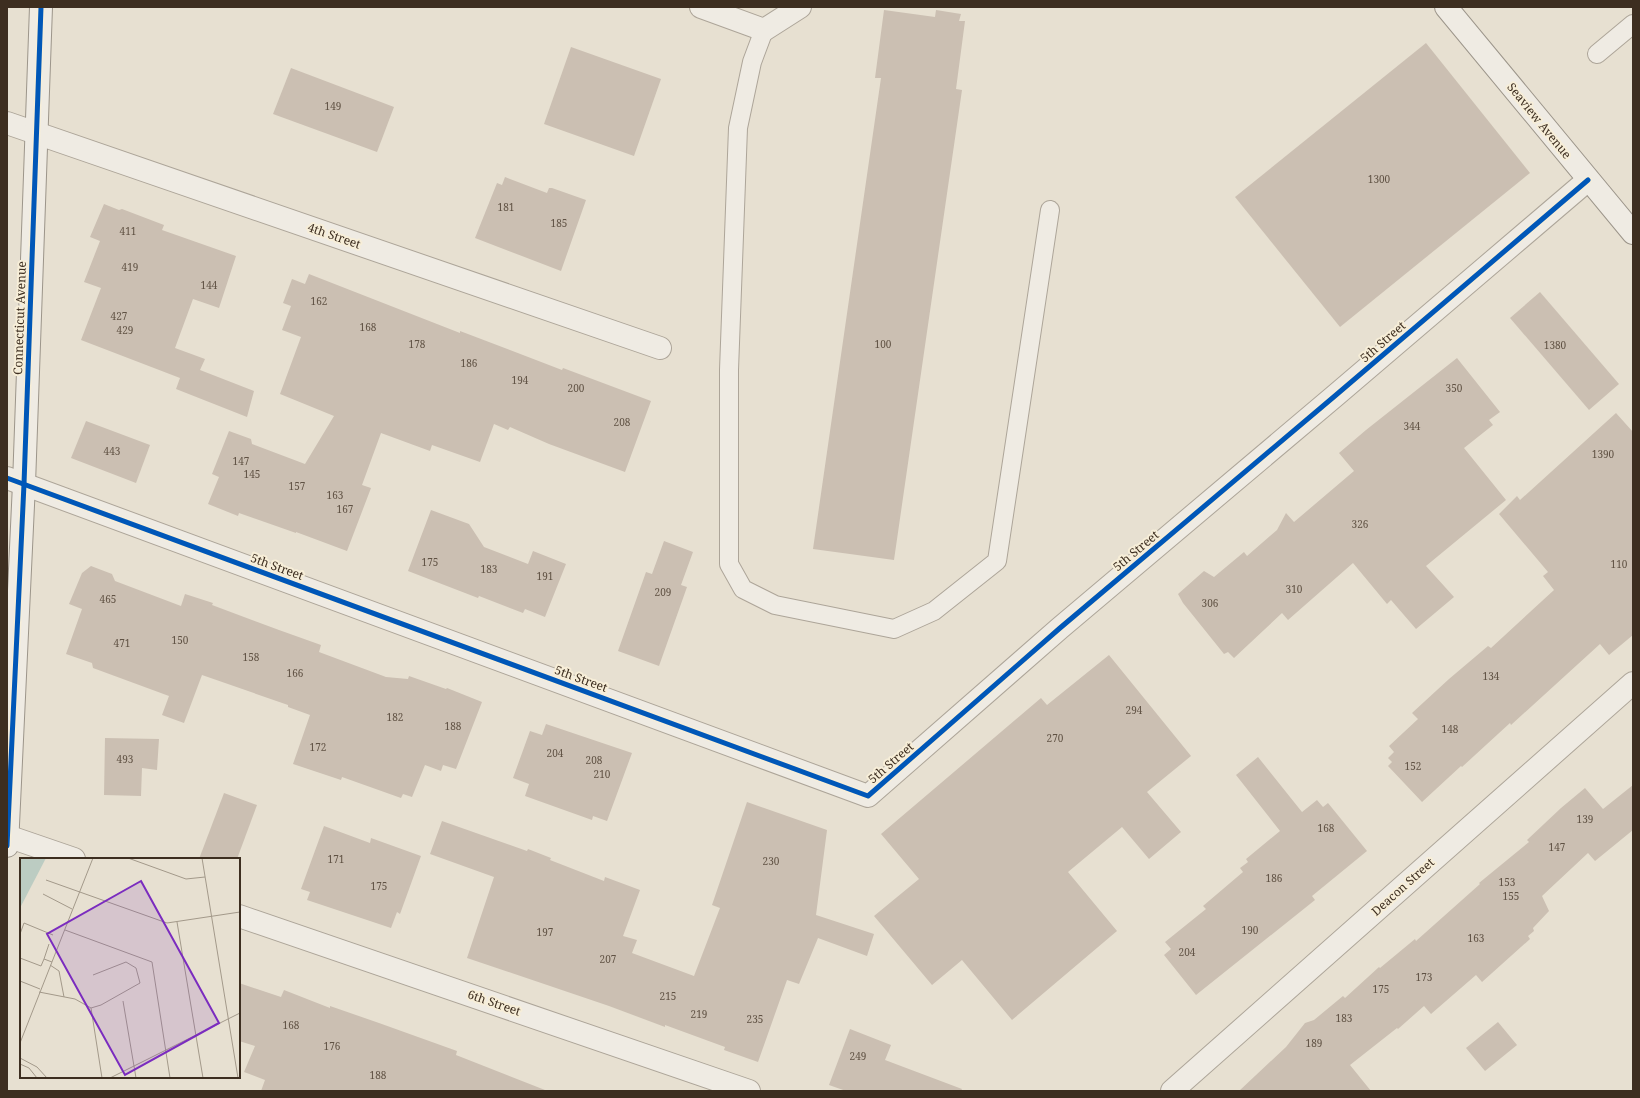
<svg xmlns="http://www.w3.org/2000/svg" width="1640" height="1098" viewBox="0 0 1640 1098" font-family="'Noto Serif',serif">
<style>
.building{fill:#cbbfb2}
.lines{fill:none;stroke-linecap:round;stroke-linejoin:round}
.service-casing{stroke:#ada599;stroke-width:20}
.minor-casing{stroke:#ada599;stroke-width:24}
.secondary-casing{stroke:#9c958a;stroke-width:24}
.service{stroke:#efebe3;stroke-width:18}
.minor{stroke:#efebe3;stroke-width:22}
.secondary{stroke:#efebe3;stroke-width:22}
.cycleway-casing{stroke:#f7eed8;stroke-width:8}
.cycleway{stroke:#0057b8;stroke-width:5}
.labels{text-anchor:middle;stroke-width:4;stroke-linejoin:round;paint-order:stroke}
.number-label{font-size:10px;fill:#605244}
.street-label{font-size:12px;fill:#3d2e20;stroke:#f7eed8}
.inset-road{fill:none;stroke:#a3998a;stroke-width:1}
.view{fill:#7b2cbf;fill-opacity:0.15;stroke:#7b2cbf;stroke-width:2}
.inset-edge{fill:none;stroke:#3d2e20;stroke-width:2}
</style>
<rect width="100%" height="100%" fill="#e7e0d1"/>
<g class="building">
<path d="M884 10 935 17 936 10 961 14 959 21H965L956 89 962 90 894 560 813 549 881 78H875Z"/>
<path d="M1426 43 1530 173 1340 327 1235 197Z"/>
<path d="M571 47 661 79 634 156 544 124Z"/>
<path d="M291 68 394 107 377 152 273 114Z"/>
<path d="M505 177 547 193 549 188H552L586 200 561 271 475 238 497 183 502 185Z"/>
<path d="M104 204 119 210 122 209 164 225 162 230 236 256 219 308 193 299 175 348 205 359 200 370 254 391 247 417 176 389 180 378 81 340 101 288 84 282 100 241 90 237Z"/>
<path d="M309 274 460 333V331L562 370 563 368 651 401 625 472 549 444 510 427 508 430 494 424 480 462 432 445 430 451 381 433 362 485 371 488 347 551 296 532V533L239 513 238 516 208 504 219 477 212 474 229 431 251 439 252 444 305 464 334 416 280 394 301 337 282 330 291 306 283 303 292 279 305 284Z"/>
<path d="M1540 292 1619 384 1589 410 1510 318Z"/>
<path d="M1457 358 1500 412 1489 420 1493 425 1464 448 1506 500 1426 566 1454 597 1416 629 1391 600 1387 604 1353 563 1288 620 1282 613 1234 658 1228 652 1224 654 1183 603 1178 594 1204 571 1214 577 1244 552 1247 556 1277 530 1286 513 1294 522 1354 471 1339 453 1366 430Z"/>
<path d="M1616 413 1633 432V635L1609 655 1600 644 1511 725 1510 723 1462 767 1461 766 1422 802 1388 766 1392 762 1388 758 1394 752 1389 746 1418 719 1412 713 1449 679 1488 646 1491 648 1554 590 1543 576 1548 572 1499 514 1517 496 1520 500Z"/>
<path d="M86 421 150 445 136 483 71 458Z"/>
<path d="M431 510 469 524 484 547 528 564 533 551 566 564 545 617 525 609 523 613 479 596 478 598 408 571Z"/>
<path d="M664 541 693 552 681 585 687 587 659 666 618 651 646 572 652 574Z"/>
<path d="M91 566 112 574 115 581 181 606 185 594 213 603 212 605 279 630 321 645 319 652 386 677 408 679 409 676 446 689 447 688 482 702 456 769 443 765 441 771 425 765 412 797 403 794 401 798 342 777 341 780 293 764 310 715 288 707V705L202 675 184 723 162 715 169 696 93 668 92 663 66 654 82 609 69 604 82 573Z"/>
<path d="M1109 655 1191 756 1147 792 1181 832 1149 859 1122 827 1068 872 1117 931 1012 1020 962 960 932 985 874 916 919 879 881 834 1041 698 1047 705Z"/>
<path d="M546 724 632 753 607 821 593 816 592 820 525 796 529 784 513 778 530 731 542 735Z"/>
<path d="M105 738 159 739 157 770 142 768 141 796 104 795Z"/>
<path d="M1258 757 1302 812 1317 800 1323 807 1328 803 1367 851 1312 896 1315 900 1196 995 1164 955 1171 949 1165 942 1206 909 1203 906 1243 872 1240 868 1248 862 1246 859 1280 831 1236 775Z"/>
<path d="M1633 785V830L1595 861 1588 853 1542 896 1549 911 1533 928 1534 931 1528 936 1530 939 1482 982 1476 975 1431 1014 1424 1006 1398 1029 1397 1028 1350 1065 1371 1091H1239L1286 1047 1305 1023 1314 1020 1343 996 1345 998 1379 967 1380 968 1415 939 1416 941 1480 884 1479 883 1529 842 1527 840 1561 808 1585 788 1603 809Z"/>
<path d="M224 793 257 805 237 859H199Z"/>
<path d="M747 802 827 830 816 915 874 934 867 956 818 938 799 984 787 980 758 1062 724 1050 725 1047 665 1025V1027L609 1006 467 958 494 877 430 854 442 821 527 851 528 849 551 858 550 860 604 881 605 877 640 890 623 936 637 940 632 953 694 976 720 908 712 905Z"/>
<path d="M324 826 370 843 371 838 421 856 400 914 397 912 391 928 307 900 310 892 301 889Z"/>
<path d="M239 983 281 997 284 990 330 1008V1006L379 1023 457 1051 456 1055 545 1090 544 1091H261L265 1080 244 1072 255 1046 239 1041Z"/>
<path d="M1498 1022 1517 1045 1485 1071 1466 1048Z"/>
<path d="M850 1029 891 1045 885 1060 962 1089 961 1091H846L829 1085Z"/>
</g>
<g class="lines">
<g class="service-casing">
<g id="service">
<path d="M764 30 752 62 738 128 729 370V564L743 589 775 605 894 629 934 611 997 561 1050 210"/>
<path d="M1597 54 1633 24"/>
</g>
</g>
<g class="minor-casing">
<g id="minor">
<path d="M701 7 764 30 800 7"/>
<path d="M7 123 660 348"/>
<path d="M7 478 868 796 1060 628 1336 395 1588 180"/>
<path d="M7 836 74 859"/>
<path d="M239 916 749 1091"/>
<path d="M1172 1091 1633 683"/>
</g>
</g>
<g class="secondary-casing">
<g id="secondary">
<path d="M1446 7 1633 233"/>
<path d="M7 846 24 484 41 7"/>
</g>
</g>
<use href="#service" class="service"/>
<use href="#minor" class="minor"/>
<use href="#secondary" class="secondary"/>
<g class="cycleway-casing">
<g id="cycleway">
<path d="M7 478 868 796 1060 628 1336 395 1588 180"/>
<path d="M7 846 24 484 41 7"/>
</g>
</g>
<use href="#cycleway" class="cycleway"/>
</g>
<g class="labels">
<g class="number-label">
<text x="333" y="110">149</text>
<text x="1379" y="183">1300</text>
<text x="506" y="211">181</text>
<text x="559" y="227">185</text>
<text x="128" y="235">411</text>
<text x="130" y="271">419</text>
<text x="209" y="289">144</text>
<text x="319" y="305">162</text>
<text x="119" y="320">427</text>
<text x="368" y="331">168</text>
<text x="125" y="334">429</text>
<text x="417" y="348">178</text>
<text x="883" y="348">100</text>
<text x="1555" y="349">1380</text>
<text x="469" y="367">186</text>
<text x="520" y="384">194</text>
<text x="576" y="392">200</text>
<text x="1454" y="392">350</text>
<text x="622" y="426">208</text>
<text x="1412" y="430">344</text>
<text x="112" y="455">443</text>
<text x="1603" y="458">1390</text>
<text x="241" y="465">147</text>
<text x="252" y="478">145</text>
<text x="297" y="490">157</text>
<text x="335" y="499">163</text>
<text x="345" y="513">167</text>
<text x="1360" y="528">326</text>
<text x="430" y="566">175</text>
<text x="1619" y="568">110</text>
<text x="489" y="573">183</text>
<text x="545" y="580">191</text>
<text x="1294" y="593">310</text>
<text x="663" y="596">209</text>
<text x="108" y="603">465</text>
<text x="1210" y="607">306</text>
<text x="180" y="644">150</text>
<text x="122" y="647">471</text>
<text x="251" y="661">158</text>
<text x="295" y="677">166</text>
<text x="1491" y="680">134</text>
<text x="1134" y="714">294</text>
<text x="395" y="721">182</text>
<text x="453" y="730">188</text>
<text x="1450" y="733">148</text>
<text x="1055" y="742">270</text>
<text x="318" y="751">172</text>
<text x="555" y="757">204</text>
<text x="125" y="763">493</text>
<text x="594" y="764">208</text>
<text x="1413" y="770">152</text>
<text x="602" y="778">210</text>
<text x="1585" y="823">139</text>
<text x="1326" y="832">168</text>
<text x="1557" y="851">147</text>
<text x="336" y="863">171</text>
<text x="771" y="865">230</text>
<text x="1274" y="882">186</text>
<text x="1507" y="886">153</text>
<text x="379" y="890">175</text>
<text x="1511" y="900">155</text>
<text x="1250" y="934">190</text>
<text x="545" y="936">197</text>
<text x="1476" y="942">163</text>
<text x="1187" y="956">204</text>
<text x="608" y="963">207</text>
<text x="1424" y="981">173</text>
<text x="1381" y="993">175</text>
<text x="668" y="1000">215</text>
<text x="699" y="1018">219</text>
<text x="1344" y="1022">183</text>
<text x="755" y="1023">235</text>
<text x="291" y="1029">168</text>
<text x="1314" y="1047">189</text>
<text x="332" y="1050">176</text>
<text x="858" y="1060">249</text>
<text x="378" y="1079">188</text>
</g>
<g class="street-label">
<text transform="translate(1539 121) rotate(51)" y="4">Seaview Avenue</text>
<text transform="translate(334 236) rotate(19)" y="4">4th Street</text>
<text transform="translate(20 318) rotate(-88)" y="4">Connecticut Avenue</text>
<text transform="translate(1383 342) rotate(-41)" y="4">5th Street</text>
<text transform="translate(1136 551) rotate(-40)" y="4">5th Street</text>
<text transform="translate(277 567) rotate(20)" y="4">5th Street</text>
<text transform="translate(581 679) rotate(20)" y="4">5th Street</text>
<text transform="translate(891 763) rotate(-41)" y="4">5th Street</text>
<text transform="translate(1403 887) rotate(-42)" y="4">Deacon Street</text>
<text transform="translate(494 1003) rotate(19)" y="4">6th Street</text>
</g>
</g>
<g transform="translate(20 858)">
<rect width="220" height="220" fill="#e7e0d1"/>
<path d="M0 0H26L0 50Z" fill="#bcccc2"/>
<path class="inset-road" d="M108 0 166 21 185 19M182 0 218 220M26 22 147 65 220 54M23 36 52 51M157 64 183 220M45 72 132 104 150 220M0 76 4 65 33 77M0 100 21 108 24 101 32 104M24 101 29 86M30 107 39 113 44 139M0 123 20 131M19 134 55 141 71 150 82 220M103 143 116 220M71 150 81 147 120 125 116 110 106 104 73 117M0 185 73 0M0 200 17 209 27 220M0 206 9 210 17 220M90 220 220 155"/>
<path class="view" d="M121 23 199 165 105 217 27 76Z"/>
<rect width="220" height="220" class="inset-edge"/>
</g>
<rect width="1640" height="1098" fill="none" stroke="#3d2e20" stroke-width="16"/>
</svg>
